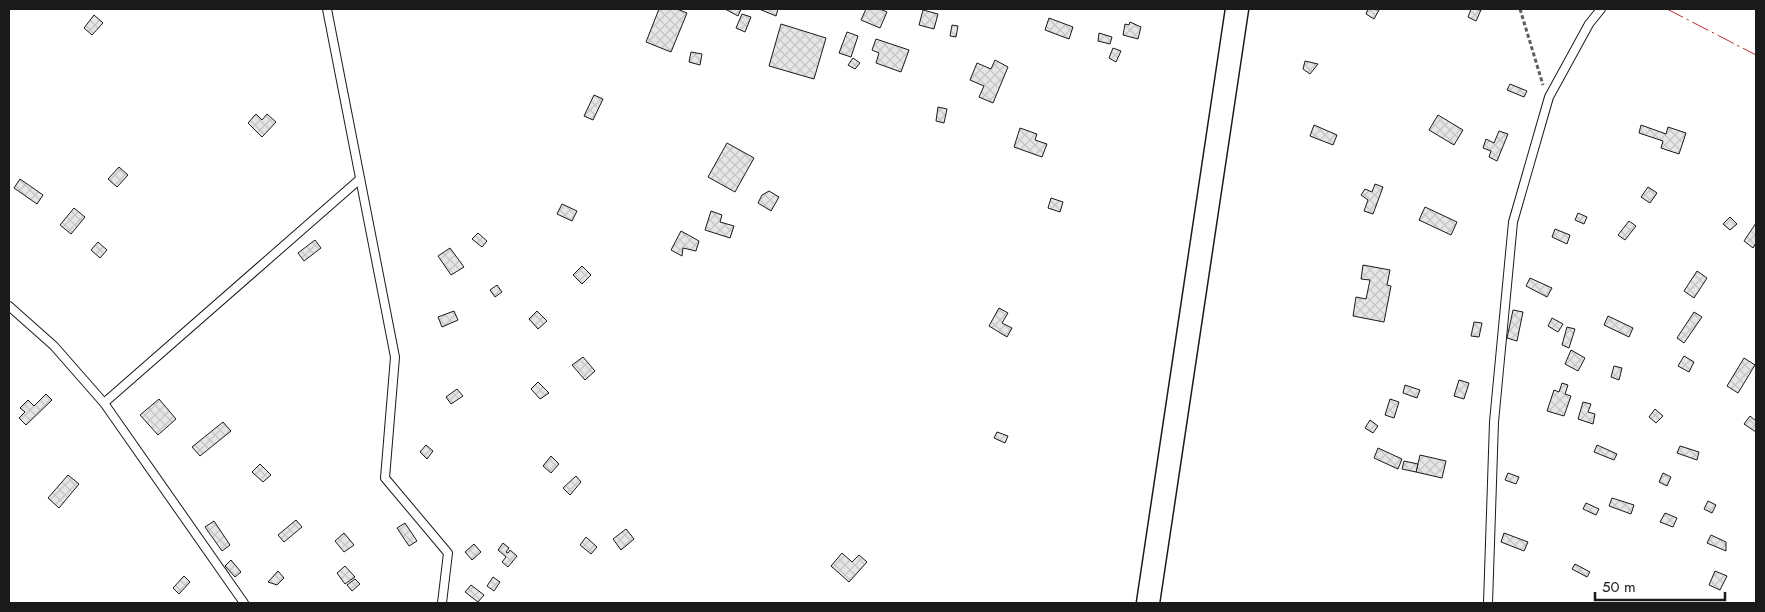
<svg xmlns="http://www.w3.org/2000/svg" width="1765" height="612" viewBox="0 0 1765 612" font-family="Jost,sans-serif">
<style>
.building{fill:url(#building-cross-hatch);stroke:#1a1a1a}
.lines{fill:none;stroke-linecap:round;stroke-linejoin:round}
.lane-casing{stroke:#1a1a1a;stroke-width:10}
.secondary-casing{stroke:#1a1a1a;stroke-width:25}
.path{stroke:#5f5f5f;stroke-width:3;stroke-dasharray:4 2.5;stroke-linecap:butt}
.lane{stroke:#fff;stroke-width:8}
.secondary{stroke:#fff;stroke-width:22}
.power{stroke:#c62828;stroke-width:1;stroke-dasharray:18 4 2.5 4;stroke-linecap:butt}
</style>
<defs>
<pattern id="building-cross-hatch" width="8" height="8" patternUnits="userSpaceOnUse" patternTransform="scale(1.25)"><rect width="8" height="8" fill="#e6e6e6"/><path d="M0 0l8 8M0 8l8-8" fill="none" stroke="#c5c5c5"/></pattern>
</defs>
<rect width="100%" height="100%" fill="#fff"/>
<g class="building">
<path d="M659 9H677L687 13 671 52 646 42Z"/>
<path d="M725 9H741L738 16Z"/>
<path d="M759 9H778L776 16Z"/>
<path d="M866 9H880L887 12 880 28 861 20Z"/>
<path d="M1368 9 1379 10 1374 19 1366 14Z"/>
<path d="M1471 9 1481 10 1476 21 1468 17Z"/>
<path d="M923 10 938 14 934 29 919 25Z"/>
<path d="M742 14 751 17 745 32 736 28Z"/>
<path d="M94 15 103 23 92 35 84 28Z"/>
<path d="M1049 18 1073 27 1069 39 1045 30Z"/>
<path d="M1130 22 1141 27 1138 39 1123 35 1125 24 1129 25Z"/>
<path d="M781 24 826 38 814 79 769 66Z"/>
<path d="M952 25 958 26 956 37 950 36Z"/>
<path d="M847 32 858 36 851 57 839 53Z"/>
<path d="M1099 33 1112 37 1110 44 1098 41Z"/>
<path d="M876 39 909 50 901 72 876 63 879 53 872 50Z"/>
<path d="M1113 48 1121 51 1116 62 1109 58Z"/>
<path d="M691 52 702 54 700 65 689 62Z"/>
<path d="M853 58 860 63 855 69 848 65Z"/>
<path d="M995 60 1008 67 993 103 979 97 984 86 970 80 977 63 991 69Z"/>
<path d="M1305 61 1318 64 1310 74 1303 69Z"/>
<path d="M1510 84 1527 91 1524 97 1507 90Z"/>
<path d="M594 95 603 99 593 120 584 116Z"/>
<path d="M938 107 947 109 944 123 936 121Z"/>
<path d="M256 114 262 120 267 114 276 122 262 137 248 123Z"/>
<path d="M1438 115 1463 130 1454 145 1429 130Z"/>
<path d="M1314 125 1337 135 1333 145 1310 136Z"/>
<path d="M1641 125 1666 134 1668 127 1686 133 1679 154 1661 148 1663 141 1639 133Z"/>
<path d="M1020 128 1037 134 1035 140 1047 144 1042 157 1014 147Z"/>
<path d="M1499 131 1508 134 1497 161 1489 157 1491 151 1483 148 1486 139 1494 143Z"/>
<path d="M727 143 754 158 735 192 708 177Z"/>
<path d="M119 167 128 175 117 187 108 179Z"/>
<path d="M20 179 43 195 37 204 14 188Z"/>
<path d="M1375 184 1383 187 1373 214 1364 211 1368 200 1361 195 1365 189 1372 192Z"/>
<path d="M1648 187 1657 193 1650 203 1641 197Z"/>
<path d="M769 191 779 197 771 211 758 203 762 195Z"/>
<path d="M1051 198 1063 202 1060 212 1048 208Z"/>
<path d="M562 204 577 211 572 221 557 214Z"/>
<path d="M1425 207 1457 222 1451 235 1419 220Z"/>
<path d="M74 208 85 217 71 234 60 225Z"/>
<path d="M711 211 722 215 720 222 734 226 730 238 705 230Z"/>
<path d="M1578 213 1587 217 1584 224 1575 220Z"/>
<path d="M1730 217 1737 224 1730 230 1723 224Z"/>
<path d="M1629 221 1636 226 1625 240 1618 235Z"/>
<path d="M1756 223V243L1753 248 1744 241Z"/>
<path d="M1555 229 1570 235 1567 244 1552 237Z"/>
<path d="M681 231 699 241 696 251 683 248 682 256 671 250Z"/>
<path d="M478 233 487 241 482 247 472 239Z"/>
<path d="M315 240 321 248 304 261 298 253Z"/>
<path d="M98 242 107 250 100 258 91 250Z"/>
<path d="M450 248 464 267 451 275 438 256Z"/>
<path d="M1363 265 1390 270 1387 285 1391 286 1384 322 1353 316 1356 297 1366 299 1370 280 1361 279Z"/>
<path d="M582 266 591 275 582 284 573 275Z"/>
<path d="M1697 271 1707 278 1694 298 1684 291Z"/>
<path d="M1530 278 1552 288 1547 297 1526 286Z"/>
<path d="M497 285 502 292 495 297 490 290Z"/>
<path d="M999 308 1008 313 1002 323 1012 328 1007 337 989 326Z"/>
<path d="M1513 310 1523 312 1517 341 1507 338Z"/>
<path d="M454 311 458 320 442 327 438 317Z"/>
<path d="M537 311 547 321 538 329 529 319Z"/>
<path d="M1694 312 1702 317 1684 343 1677 338Z"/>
<path d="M1608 316 1633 328 1629 337 1604 325Z"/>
<path d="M1552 318 1563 324 1558 332 1548 326Z"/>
<path d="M1474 322 1482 323 1479 337 1471 336Z"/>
<path d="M1567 327 1575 329 1569 348 1562 345Z"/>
<path d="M1571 350 1585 358 1578 371 1565 364Z"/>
<path d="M1684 356 1694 362 1689 372 1678 366Z"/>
<path d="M583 357 595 371 585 380 572 365Z"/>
<path d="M1744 358 1755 365 1738 393 1727 386Z"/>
<path d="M1614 366 1622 368 1619 380 1611 377Z"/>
<path d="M1459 380 1469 383 1464 399 1454 396Z"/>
<path d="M538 382 549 393 540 399 531 389Z"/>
<path d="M1562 383 1568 385 1565 394 1571 396 1564 416 1547 411 1554 390 1559 392Z"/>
<path d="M1405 385 1420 390 1417 398 1403 393Z"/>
<path d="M457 389 463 396 451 404 446 397Z"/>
<path d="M46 394 52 400 26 425 19 418 25 412 20 408 28 400 34 406Z"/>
<path d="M159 399 176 419 158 435 140 415Z"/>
<path d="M1390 399 1399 402 1394 418 1385 415Z"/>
<path d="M1583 402 1591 404 1588 412 1595 414 1593 424 1578 419Z"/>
<path d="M1655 409 1663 416 1656 423 1649 417Z"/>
<path d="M1750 416 1756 421V432L1744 424Z"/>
<path d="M1370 420 1378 426 1373 433 1365 428Z"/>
<path d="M223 422 231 431 200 456 192 447Z"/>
<path d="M997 432 1008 436 1005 443 994 438Z"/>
<path d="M426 445 433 451 427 459 420 452Z"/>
<path d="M1597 445 1617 454 1614 460 1594 452Z"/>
<path d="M1680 446 1699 452 1697 460 1677 453Z"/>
<path d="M1378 448 1402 459 1398 469 1374 458Z"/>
<path d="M1420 455 1446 461 1442 478 1416 472Z"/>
<path d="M551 456 559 464 551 473 543 466Z"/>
<path d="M1404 461 1418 464 1416 472 1402 469Z"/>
<path d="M260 464 271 475 263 482 252 472Z"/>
<path d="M1508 473 1519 477 1516 484 1505 480Z"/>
<path d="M1663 473 1671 477 1667 486 1659 482Z"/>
<path d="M68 475 79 484 59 508 48 498Z"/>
<path d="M576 476 581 482 570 495 563 488Z"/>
<path d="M1612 498 1634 505 1631 514 1609 506Z"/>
<path d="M1708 501 1716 505 1712 513 1704 509Z"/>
<path d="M1586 503 1599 509 1596 515 1583 509Z"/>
<path d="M1665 513 1677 518 1673 527 1660 522Z"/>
<path d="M296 520 302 527 284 542 278 535Z"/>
<path d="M214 521 230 545 222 551 205 527Z"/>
<path d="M405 523 417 541 409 546 397 528Z"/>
<path d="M626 529 634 539 621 550 613 539Z"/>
<path d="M344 533 354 545 344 552 335 541Z"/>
<path d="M1504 533 1528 542 1524 551 1501 542Z"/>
<path d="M1711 535 1726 542V551L1707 543Z"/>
<path d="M586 537 597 547 591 554 580 545Z"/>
<path d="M503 543 509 548 506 552 508 553 510 550 517 556 508 567 502 562 506 557 498 550Z"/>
<path d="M474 544 481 552 472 560 465 552Z"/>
<path d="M842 553 852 562 859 555 867 562 849 582 831 566Z"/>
<path d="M231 560 241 572 235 577 225 566Z"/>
<path d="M1575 564 1590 572 1587 577 1572 569Z"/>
<path d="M345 566 355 577 345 584 337 573Z"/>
<path d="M278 571 284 578 277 585 268 582Z"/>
<path d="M1715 571 1727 576 1720 590 1709 585Z"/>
<path d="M184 576 190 582 179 594 173 588Z"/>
<path d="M493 577 500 582 494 591 487 586Z"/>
<path d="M355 579 360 584 352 591 347 585Z"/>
<path d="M471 585 484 595 478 602 465 592Z"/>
</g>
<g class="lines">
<g class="lane-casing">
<g id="lane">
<path d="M327 9 395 357 385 478 448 553 442 603"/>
<path d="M9 306 54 346 104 403 244 603"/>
<path d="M104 403 360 179"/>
<path d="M1488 603 1494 422 1513 222 1549 97 1589 24 1601 9"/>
</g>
</g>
<g class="secondary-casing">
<path id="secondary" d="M1148 603 1237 9"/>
</g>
<path class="path" d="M1520 9 1543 85"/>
<use href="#lane" class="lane"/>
<use href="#secondary" class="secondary"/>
<path class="power" d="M1667 9 1756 55"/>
</g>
<rect width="1765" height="612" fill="none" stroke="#1a1a1a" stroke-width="20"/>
<path d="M1595 592v8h130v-8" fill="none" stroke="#1a1a1a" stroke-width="2.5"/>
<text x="1602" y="592" font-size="15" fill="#1a1a1a" stroke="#ffffff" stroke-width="4" paint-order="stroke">50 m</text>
</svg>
